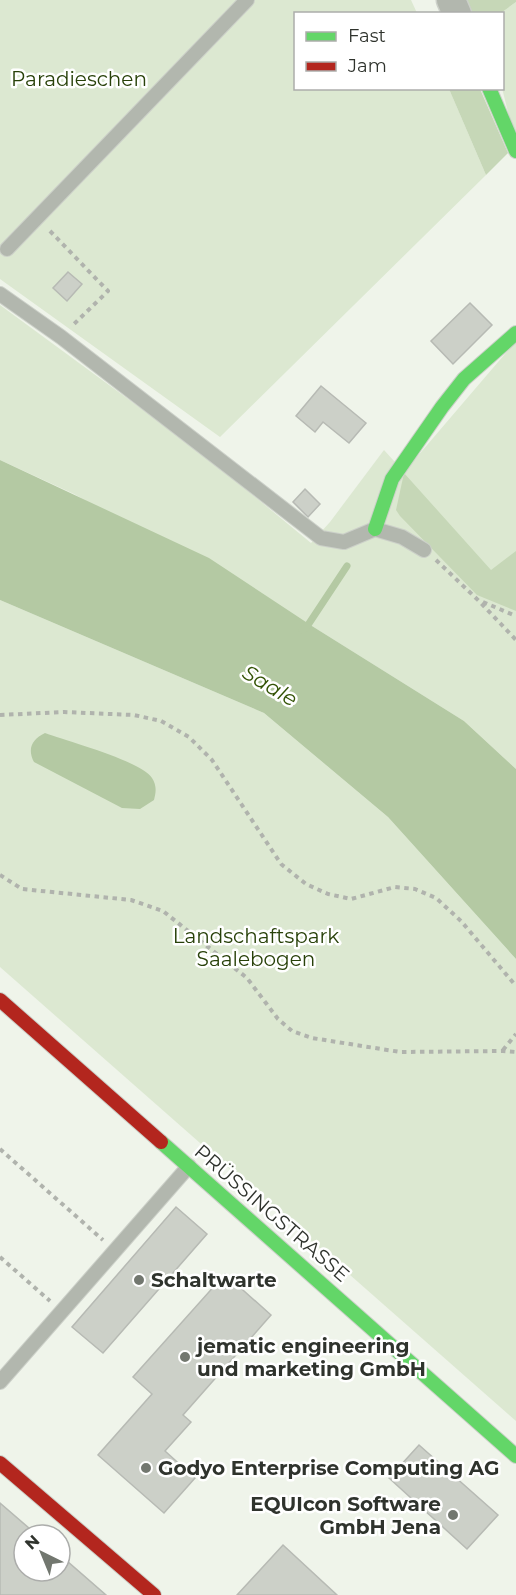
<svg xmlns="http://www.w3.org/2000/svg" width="516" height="1595" viewBox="0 0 516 1595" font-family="Montserrat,sans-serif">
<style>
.green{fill:#dce8d1}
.forest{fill:#c6d7b7}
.water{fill:#b4c9a3}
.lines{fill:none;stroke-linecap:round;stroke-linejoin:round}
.stream{stroke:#b4c9a3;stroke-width:7}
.building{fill:#ccd0c8;stroke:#b7bab4;stroke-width:1.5}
.lane-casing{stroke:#ccd0c9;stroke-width:16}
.street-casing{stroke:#ccd0c9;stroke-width:31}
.fast-casing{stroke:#ccd0c9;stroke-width:16}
.jam-casing{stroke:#ccd0c9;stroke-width:16}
.path{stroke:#b0b3ad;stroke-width:4;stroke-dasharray:4.5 4.5;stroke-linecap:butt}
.lane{stroke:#b2b7ae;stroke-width:14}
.street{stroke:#b2b7ae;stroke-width:28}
.fast{stroke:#63d668;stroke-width:14}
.jam{stroke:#b3261e;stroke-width:14}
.poi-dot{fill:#72776f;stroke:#fff;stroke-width:2}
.labels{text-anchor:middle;stroke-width:5;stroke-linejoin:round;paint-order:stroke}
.park-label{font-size:20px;fill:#284109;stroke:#fff}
.street-label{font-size:20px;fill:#2f332d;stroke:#fff}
.poi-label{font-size:20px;font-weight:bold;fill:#2f332d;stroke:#fff;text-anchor:start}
.water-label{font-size:21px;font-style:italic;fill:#335305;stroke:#fff}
</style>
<rect width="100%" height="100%" fill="#eff4ea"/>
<g class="green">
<path d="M0 0H411L417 13 296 14V88L449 89 486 175 220 437 0 279Z"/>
<path d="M516 2V144L502 88V14L501 13Z"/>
<path d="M0 305 203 454 311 543 330 522 384 450 404 472 516 341V769L464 721 312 626 74 494 0 460Z"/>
<path d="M0 600 264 713 388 817 516 959V1421L0 967Z"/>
</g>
<g class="forest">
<path d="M456 0H516V2L501 13 462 14Z"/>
<path d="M449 89H480L508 153 486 175Z"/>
<path d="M404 473 491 570 516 551V611L477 595 400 516 396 510Z"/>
</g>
<g class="water">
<path d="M0 460 209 558 312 626 464 721 516 769V959L388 817 264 713 0 600Z"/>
<path d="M45 733C67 741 141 761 152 778 157 786 156 792 154 800L140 809 122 808 34 762C27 749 32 739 45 733Z"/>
</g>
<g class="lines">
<path class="stream" d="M302 630 306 628 347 566"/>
</g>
<g class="building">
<path d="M68 272 82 284 67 301 53 288Z"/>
<path d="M470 303 492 325 453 364 431 341Z"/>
<path d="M321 386 366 423 349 443 323 422 315 432 296 416Z"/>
<path d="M305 489 320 504 308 517 293 502Z"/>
<path d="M176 1207 207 1234 103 1353 72 1327Z"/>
<path d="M225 1274 271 1315 183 1415 191 1422 165 1451 195 1478 164 1513 98 1455 152 1394 133 1377Z"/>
<path d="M419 1445 498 1515 467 1549 389 1478Z"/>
<path d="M0 1503 37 1535H24V1571H60V1555L106 1595H0Z"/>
<path d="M283 1545 337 1595H237Z"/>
</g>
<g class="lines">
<g class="lane-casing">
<g id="lane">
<path d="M7 249 247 0"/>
<path d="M0 294 61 337 321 538 344 542 375 529 402 537 424 550"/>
<path d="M0 1382 189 1166"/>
</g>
</g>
<g class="street-casing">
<path id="street" d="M451 0 457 14"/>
</g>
<g class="fast-casing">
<g id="fast">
<path d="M489 88 516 151"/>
<path d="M375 529 392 479 442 407 464 379 516 333"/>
<path d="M161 1142 516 1456"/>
</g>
</g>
<g class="jam-casing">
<g id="jam">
<path d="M0 1000 161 1142"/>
<path d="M0 1463 154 1595"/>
</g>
</g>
<g class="path">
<path d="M50 231 108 291 72 326"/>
<path d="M436 560 479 601 516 640"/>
<path d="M483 602 516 616"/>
<path d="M0 715 64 712 134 715 161 721 189 737 212 760 281 864 306 884 328 894 351 899 395 887 415 889 436 898 461 921 516 986"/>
<path d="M0 875 22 889 131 900 163 911 247 978 278 1019 292 1031 312 1038 400 1052 503 1051 516 1052"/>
<path d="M503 1050 516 1034"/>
<path d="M0 1149 103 1240"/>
<path d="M0 1257 50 1301"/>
</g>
<use href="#lane" class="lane"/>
<use href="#street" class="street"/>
<use href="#fast" class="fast"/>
<use href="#jam" class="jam"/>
</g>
<g class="poi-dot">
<circle cx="139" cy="1280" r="6"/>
<circle cx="185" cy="1357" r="6"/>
<circle cx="146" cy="1468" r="6"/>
<circle cx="453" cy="1515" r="6"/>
</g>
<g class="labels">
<g class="park-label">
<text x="79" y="86">Paradieschen</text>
<text x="256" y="943">Landschaftspark<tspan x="256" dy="23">Saalebogen</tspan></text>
</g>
<g class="street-label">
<text transform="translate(272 1213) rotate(41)" y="7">PRÜSSINGSTRASSE</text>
</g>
<g class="poi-label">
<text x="151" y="1287">Schaltwarte</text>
<text x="197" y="1353">jematic engineering<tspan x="197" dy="23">und marketing GmbH</tspan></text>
<text x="158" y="1475">Godyo Enterprise Computing AG</text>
<text x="441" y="1511" text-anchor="end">EQUIcon Software<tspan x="441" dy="23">GmbH Jena</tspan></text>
</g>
<g class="water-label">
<text transform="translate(270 686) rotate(31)" y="7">Saale</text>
</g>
</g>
<rect x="294" y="12" width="210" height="78" fill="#ffffff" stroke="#acadab" stroke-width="1.5"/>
<rect x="306" y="32" width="30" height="9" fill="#63d668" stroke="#acadab" stroke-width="1.5"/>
<text x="348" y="42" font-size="18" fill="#2f332d">Fast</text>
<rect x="306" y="62" width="30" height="9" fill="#b3261e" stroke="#acadab" stroke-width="1.5"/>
<text x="348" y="72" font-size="18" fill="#2f332d">Jam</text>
<g transform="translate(42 1553) rotate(317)"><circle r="28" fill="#ffffff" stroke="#acadab" stroke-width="1.5"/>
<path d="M0-4.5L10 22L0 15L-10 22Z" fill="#72776f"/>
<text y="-9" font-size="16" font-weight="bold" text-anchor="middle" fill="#2f332d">N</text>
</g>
</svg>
